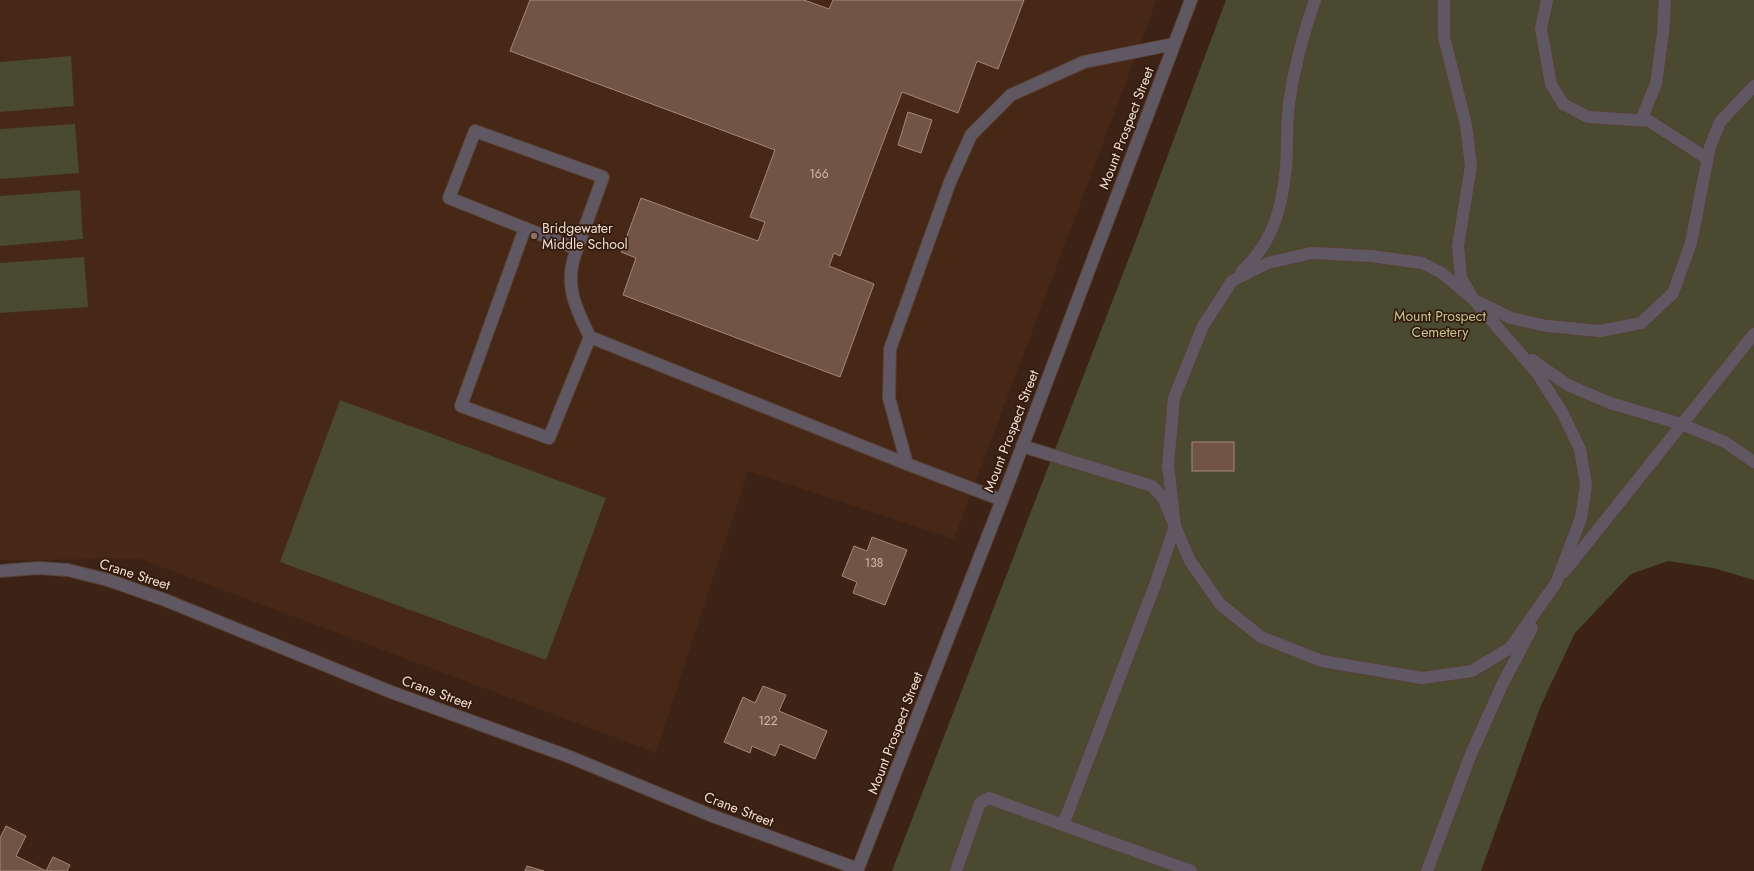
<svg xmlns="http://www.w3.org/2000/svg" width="1754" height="871" viewBox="0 0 1754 871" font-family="Jost,sans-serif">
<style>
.built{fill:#472715}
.green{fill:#494a30}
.building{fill:#715445;stroke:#a68776}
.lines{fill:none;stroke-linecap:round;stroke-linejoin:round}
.lane-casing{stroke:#594134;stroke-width:14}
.street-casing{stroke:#594134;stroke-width:14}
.lane{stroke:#5f5863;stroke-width:12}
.street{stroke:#5f5863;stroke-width:12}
.education-dot{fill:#8d6e63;stroke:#321a0c;stroke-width:1.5}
.labels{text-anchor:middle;stroke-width:3.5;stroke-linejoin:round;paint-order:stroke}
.number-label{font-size:12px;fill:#d0bbb0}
.street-label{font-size:14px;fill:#efddd4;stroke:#321a0c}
.poi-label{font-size:14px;fill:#efddd4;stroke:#321a0c;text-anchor:start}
.park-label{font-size:14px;fill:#c4c791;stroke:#321a0c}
</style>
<rect width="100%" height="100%" fill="#3d2315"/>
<path class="built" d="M0 0H1157L954 539 748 471 656 753 140 559 0 560Z"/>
<g class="green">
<path d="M1226 0H1754V580L1713 568 1668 561 1631 574 1575 633 1541 705 1481 871H892L1136 240Z"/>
<path d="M71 56 74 106 0 112V62Z"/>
<path d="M75 124 79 173 0 179V129Z"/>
<path d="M80 190 83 239 0 246V196Z"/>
<path d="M84 257 88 307 0 313V263Z"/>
<path d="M340 400 606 498 546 660 280 562Z"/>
</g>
<g class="building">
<path d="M530 0H804L829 9 833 0H1024L998 69 977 61 958 113 902 92 840 256 834 253 829 266 874 284 840 377 623 295 636 258 621 252 641 198 758 241 765 222 750 217 775 150 510 51Z"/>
<path d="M908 112 932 120 921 153 898 145Z"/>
<rect x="1192" y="442" width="42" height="29"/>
<path d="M872 537 907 550 885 605 853 593 857 582 842 576 854 546 867 551Z"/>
<path d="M763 686 786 695 779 711 827 731 815 759 780 744 775 756 752 746 750 753 724 742 743 697 755 703Z"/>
<path d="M6 826 26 836 16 856 46 871 53 857 70 865 67 871H0V838Z"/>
<path d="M527 866 544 871H525Z"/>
</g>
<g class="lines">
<g class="lane-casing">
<g id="lane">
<path d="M1444 0V37L1466 125 1471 166 1458 246 1461 278 1474 300 1511 318 1547 326 1600 331 1641 323 1673 293 1691 243 1710 147 1720 122 1754 86"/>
<path d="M1547 0 1541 29 1551 84 1563 104 1588 117 1649 121 1708 159"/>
<path d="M1641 120 1656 84 1663 33 1665 0"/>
<path d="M525 228 461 406 549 438 590 337"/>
<path d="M577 249 449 198 475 131 603 177 577 249C563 283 575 307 590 337L907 464"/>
<path d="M1242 271C1273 242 1282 209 1286 167 1288 146 1286 125 1289 103 1294 68 1303 34 1315 0"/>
<path d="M1532 360 1568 385 1610 403 1681 424 1725 442 1754 462"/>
<path d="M1002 500 907 464 889 398 890 349 950 182 971 135 1011 95 1084 62 1174 44"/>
<path d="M1564 572 1754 334"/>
<path d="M1063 825 1191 871"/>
<path d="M956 871 980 803 989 798 1063 825 1155 585 1175 526 1168 465 1174 398 1203 326 1232 281 1268 263 1311 253 1371 256 1422 263 1442 273 1474 300 1537 373 1562 412 1580 449 1586 485 1581 518 1556 583 1510 648 1472 671 1422 678 1322 661 1261 637 1220 604 1190 561 1163 498 1152 486 1022 446"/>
<path d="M1427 871 1471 754 1503 683 1532 628"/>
</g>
</g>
<g class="street-casing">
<g id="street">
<path d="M0 571 38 568 68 570 108 580 165 600 391 692 570 757 710 815 858 869"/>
<path d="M857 871 1002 500 1191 0"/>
</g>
</g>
<use href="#lane" class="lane"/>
<use href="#street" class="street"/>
</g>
<circle class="education-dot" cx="534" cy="236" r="4"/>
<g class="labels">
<g class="number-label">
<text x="819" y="178">166</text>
<text x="874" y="567">138</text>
<text x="768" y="725">122</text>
</g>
<g class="street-label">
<text transform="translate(1126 128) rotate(-69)" y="5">Mount Prospect Street</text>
<text transform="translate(1011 431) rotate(-69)" y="5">Mount Prospect Street</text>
<text transform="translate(135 574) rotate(18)" y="5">Crane Street</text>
<text transform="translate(437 692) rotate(20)" y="5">Crane Street</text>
<text transform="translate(895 733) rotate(-69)" y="5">Mount Prospect Street</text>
<text transform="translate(739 809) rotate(21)" y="5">Crane Street</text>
</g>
<g class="poi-label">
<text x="542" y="233">Bridgewater<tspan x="542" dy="16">Middle School</tspan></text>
</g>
<g class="park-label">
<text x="1440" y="321">Mount Prospect<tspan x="1440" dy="16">Cemetery</tspan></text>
</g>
</g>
</svg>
